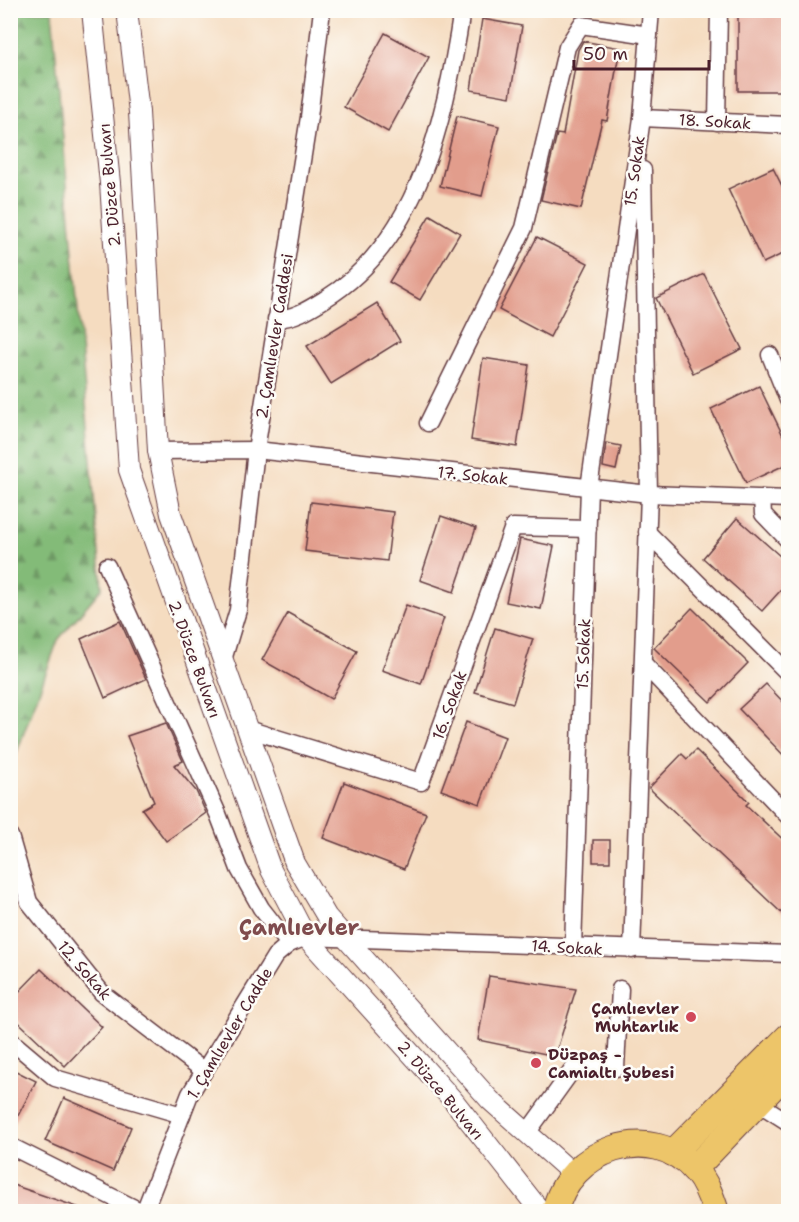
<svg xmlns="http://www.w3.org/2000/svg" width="799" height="1222" viewBox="0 0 799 1222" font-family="'Shantell Sans',sans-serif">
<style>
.forest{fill:url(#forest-firs);stroke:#666d52;stroke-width:1.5}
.building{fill:#e29d8c}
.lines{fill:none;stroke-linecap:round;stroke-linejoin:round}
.minor-casing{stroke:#643b41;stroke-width:19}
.tertiary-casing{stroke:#643b41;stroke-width:22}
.primary-casing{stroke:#643b41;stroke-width:28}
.minor{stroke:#fff;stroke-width:16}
.tertiary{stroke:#fff;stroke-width:20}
.primary{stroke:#edc569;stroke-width:26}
.poi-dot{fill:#d1495b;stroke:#fdfcf7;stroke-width:2}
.labels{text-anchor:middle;stroke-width:5;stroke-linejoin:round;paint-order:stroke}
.street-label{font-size:16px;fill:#4a1f2b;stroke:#fdfcf7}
.poi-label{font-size:16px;font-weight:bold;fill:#4a1f2b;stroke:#fdfcf7;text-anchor:end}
.district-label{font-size:22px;font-weight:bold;fill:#7f4b4d;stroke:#fdfcf7}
</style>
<defs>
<pattern id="forest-firs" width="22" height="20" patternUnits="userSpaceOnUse" patternTransform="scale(1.5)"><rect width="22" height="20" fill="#83bb78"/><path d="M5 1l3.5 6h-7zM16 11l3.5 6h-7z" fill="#6d9763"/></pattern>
</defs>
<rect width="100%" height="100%" fill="#fdfcf7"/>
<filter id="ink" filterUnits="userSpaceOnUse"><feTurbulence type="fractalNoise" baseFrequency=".0167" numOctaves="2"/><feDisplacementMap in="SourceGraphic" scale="12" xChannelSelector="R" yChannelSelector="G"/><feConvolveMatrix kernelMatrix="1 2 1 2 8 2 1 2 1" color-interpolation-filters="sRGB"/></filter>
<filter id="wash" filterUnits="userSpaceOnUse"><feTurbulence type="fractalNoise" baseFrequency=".008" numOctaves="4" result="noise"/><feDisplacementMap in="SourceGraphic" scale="24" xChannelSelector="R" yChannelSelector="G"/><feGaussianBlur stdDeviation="1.35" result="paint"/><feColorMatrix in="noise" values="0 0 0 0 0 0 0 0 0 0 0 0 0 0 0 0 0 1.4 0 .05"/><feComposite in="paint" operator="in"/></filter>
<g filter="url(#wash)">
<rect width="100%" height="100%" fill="#f5dcc0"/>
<path class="forest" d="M11 11H52L102 588 58 640 11 768Z"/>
<g id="blocks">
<g class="building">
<rect x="738" y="10" width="51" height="81"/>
<path d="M482 19 522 26 510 97 471 90Z"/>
<path d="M385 33 429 57 388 132 344 107Z"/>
<path d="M583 41 620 48 607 121 602 120 581 209 541 200 557 134 563 135 578 50Z"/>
<path d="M457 116 499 126 482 196 440 186Z"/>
<path d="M773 168 789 200V251L763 263 728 189Z"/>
<path d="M430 215 460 233 420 300 389 282Z"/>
<path d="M537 237 588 263 550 337 499 310Z"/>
<path d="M704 274 742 349 693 373 656 298Z"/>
<path d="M377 303 400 341 331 384 307 346Z"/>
<path d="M483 358 529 365 517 447 471 440Z"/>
<path d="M759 386 789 448V463L746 483 711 409Z"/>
<path d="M606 443 621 446 616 470 603 467Z"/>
<path d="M311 502 393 512 387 561 305 551Z"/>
<path d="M441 516 476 528 454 592 420 580Z"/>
<path d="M737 518 789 564V581L762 611 703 558Z"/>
<path d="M520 539 554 546 541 609 506 602Z"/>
<path d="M406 605 444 618 421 684 382 670Z"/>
<path d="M692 608 748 663 710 702 654 648Z"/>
<path d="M288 613 357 651 331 699 262 660Z"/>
<path d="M120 621 146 679 105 698 81 639Z"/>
<path d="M495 628 533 639 513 703 475 692Z"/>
<path d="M766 684 789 708V761L739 709Z"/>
<path d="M466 722 505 737 480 804 441 790Z"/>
<path d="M166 723 183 761 174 765 196 791 206 813 166 841 142 809 154 802 127 736Z"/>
<path d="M696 750 749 802 746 805 789 845V920L649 788 682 754 687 759Z"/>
<path d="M344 782 426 813 404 869 323 838Z"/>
<rect x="593" y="840" width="17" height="22"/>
<path d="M41 969 102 1027 65 1066 10 1014V1001Z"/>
<path d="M489 976 576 989 555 1056 478 1040Z"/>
<path d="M10 1068 36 1081 10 1131Z"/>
<path d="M64 1098 131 1127 113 1171 45 1141Z"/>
<path d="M10 1184 83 1209V1212H10Z"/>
</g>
</g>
</g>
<g filter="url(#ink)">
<use href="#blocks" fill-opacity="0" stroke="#643b41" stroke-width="1.5"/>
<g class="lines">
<g class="minor-casing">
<g id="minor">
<path d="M642 118 788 125"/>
<path d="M717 122 719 10"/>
<path d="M276 319C295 318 309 309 325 299 420 241 447 112 462 10"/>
<path d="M770 355 788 400"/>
<path d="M428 423 524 228 567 47 581 25 649 35"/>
<path d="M158 451 256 450 649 494 788 499"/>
<path d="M762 498 763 514 788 540"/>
<path d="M647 532 788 673"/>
<path d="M107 566 218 814 239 869 261 908 289 944"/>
<path d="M223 660 238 610 256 450 309 117 322 10"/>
<path d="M643 663 788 816"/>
<path d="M247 729 421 782 513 527 588 529"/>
<path d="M10 836 29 902 102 993 204 1071"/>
<path d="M573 947 589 488 642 118 651 10"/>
<path d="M632 950 649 494 643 170"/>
<path d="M10 1040 55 1078 182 1115"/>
<path d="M758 1103 788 1122"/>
<path d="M527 1133 576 1065 616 1068 620 989"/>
<path d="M10 1146 142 1212"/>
<path d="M144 1212 190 1094 275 956 289 944 306 937 788 954"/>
</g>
</g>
<g class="tertiary-casing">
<g id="tertiary">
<path d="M92 10 110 183 129 470 271 870 306 937 453 1100 541 1212"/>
<path d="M127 10 139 112 158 451 171 514 295 863 327 917 490 1100 572 1173"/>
</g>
</g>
<g class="primary-casing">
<g id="primary">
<path d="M673 1153 788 1037"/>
<path d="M694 1169 788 1071"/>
<path d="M555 1212C567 1150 652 1119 696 1171 706 1183 711 1196 716 1212"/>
</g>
</g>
<use href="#minor" class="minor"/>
<use href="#tertiary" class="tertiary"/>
<use href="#primary" class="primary"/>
</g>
</g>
<g class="poi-dot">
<circle cx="691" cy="1017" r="6"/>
<circle cx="536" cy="1063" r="6"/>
</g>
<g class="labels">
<g class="street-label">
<text transform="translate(715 121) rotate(3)" y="6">18. Sokak</text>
<text transform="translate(634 171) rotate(-82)" y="6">15. Sokak</text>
<text transform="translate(109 185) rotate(-95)" y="6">2. Düzce Bulvarı</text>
<text transform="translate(274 336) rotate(-81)" y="6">2. Çamlıevler Caddesi</text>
<text transform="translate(473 475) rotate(6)" y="6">17. Sokak</text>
<text transform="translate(583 654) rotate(-88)" y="6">15. Sokak</text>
<text transform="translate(195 659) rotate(70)" y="6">2. Düzce Bulvarı</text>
<text transform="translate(449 705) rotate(-70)" y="6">16. Sokak</text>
<text transform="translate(567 947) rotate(3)" y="6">14. Sokak</text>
<text transform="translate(85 970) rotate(49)" y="6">12. Sokak</text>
<text transform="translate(229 1033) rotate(-59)" y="6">1. Çamlıevler Cadde</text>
<text transform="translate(441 1090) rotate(50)" y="6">2. Düzce Bulvarı</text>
</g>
<g class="poi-label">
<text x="679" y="1014">Çamlıevler<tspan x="679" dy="18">Muhtarlık</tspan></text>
<text x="548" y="1060" text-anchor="start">Düzpaş -<tspan x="548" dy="18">Camialtı Şubesi</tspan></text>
</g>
<g class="district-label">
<text x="299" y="935">Çamlıevler</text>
</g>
</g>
<rect width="799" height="1222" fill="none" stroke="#fdfcf7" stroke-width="36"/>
<path d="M574 60v9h135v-9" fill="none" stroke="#4a1f2b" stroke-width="3"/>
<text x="583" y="60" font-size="18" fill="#4a1f2b" stroke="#fdfcf7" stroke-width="4.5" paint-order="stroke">50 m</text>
</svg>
